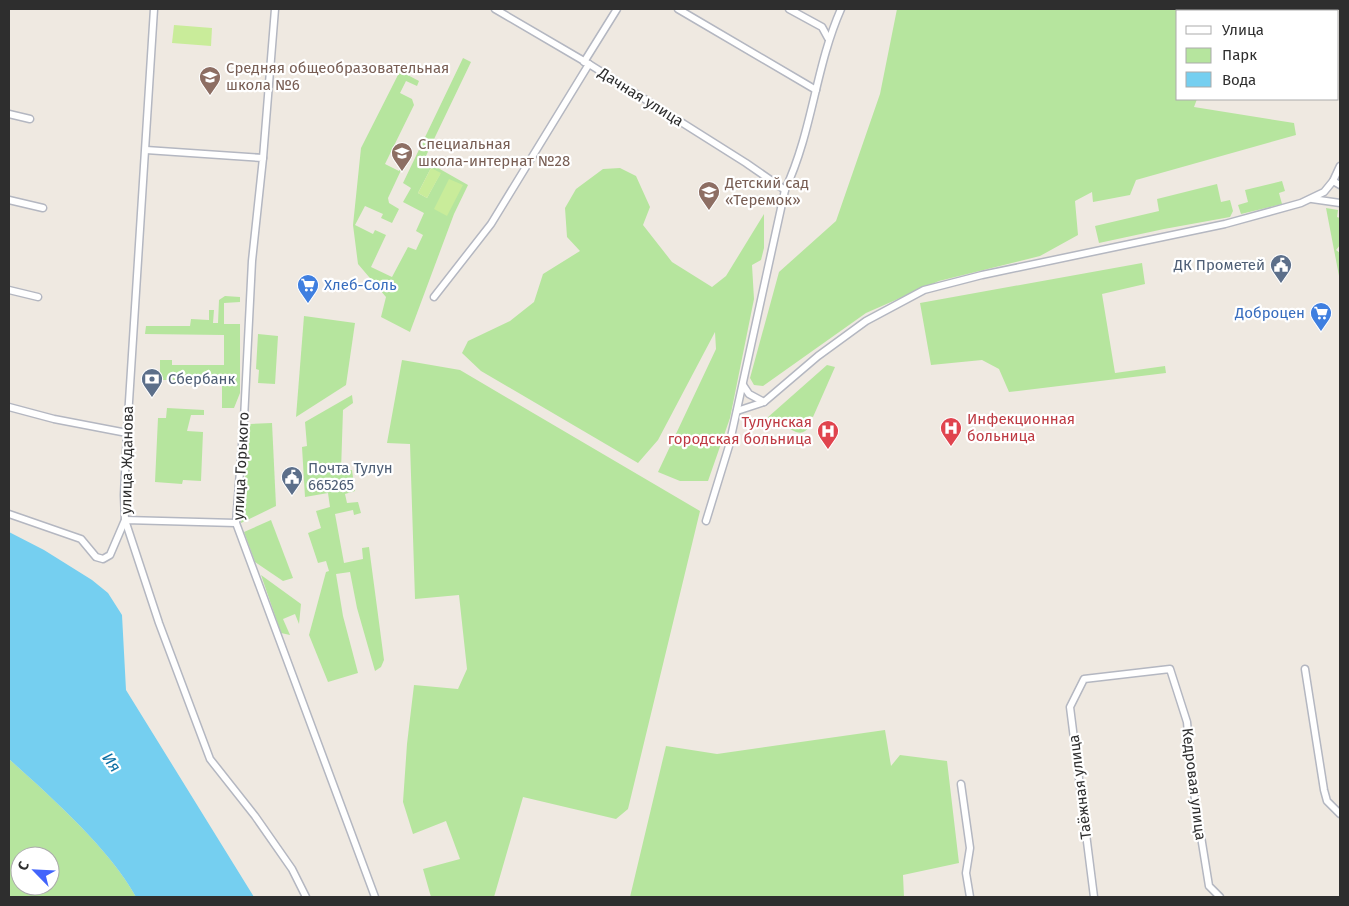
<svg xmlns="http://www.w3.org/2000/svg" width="1349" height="906" viewBox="0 0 1349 906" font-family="'Fira Sans',sans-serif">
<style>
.green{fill:#b6e59e;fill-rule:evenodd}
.pitch{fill:#c9ec9a}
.water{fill:#75cff0}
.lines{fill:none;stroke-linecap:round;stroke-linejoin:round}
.minor-casing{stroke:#b4b7c1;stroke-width:9}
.minor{stroke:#fff;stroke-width:6}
.labels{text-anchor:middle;stroke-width:4.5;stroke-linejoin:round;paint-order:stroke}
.education-label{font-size:15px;fill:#785e54;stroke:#fff;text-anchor:start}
.street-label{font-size:15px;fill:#2e2e2e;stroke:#fff}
.service-label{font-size:15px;fill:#4e5e75;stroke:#fff;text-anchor:start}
.shop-label{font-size:15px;fill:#366cbe;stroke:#fff;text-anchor:start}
.health-label{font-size:15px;fill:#be3a42;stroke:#fff;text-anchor:start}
.water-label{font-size:16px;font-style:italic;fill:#0d6fa3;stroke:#fff}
</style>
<rect width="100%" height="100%" fill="#efe9e1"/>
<g class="green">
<path d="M897 9H1231L1230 11H1178V99H1197L1194 107 1294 123 1296 135 1136 180 1130 195 1093 202 1092 192 1075 201 1078 235 1040 256 939 281 866 313 763 386 754 385 750 378 779 272 836 221 880 94Z"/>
<path d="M463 58 471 62 424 160 468 185 454 214 410 332 381 317 386 297 358 264 353 225 361 148 400 71 419 81 417 86 406 81 400 93 412 99 414 105 385 164 399 171 411 149 388 198 389 203 399 209 392 223 381 218 383 214 365 206 355 225 373 234 375 230 386 235 371 267 392 277 408 247 416 250 423 235 416 231 424 213 403 202 411 188 403 183ZM431 168 440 174 427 198 418 193Z"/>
<path d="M620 168 636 176 650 207 643 225 672 262 712 287 726 276 764 214V248L761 260 752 265 754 299 730 418 708 481H680L658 472 716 349 715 332 658 440 638 463 481 371 462 353 468 341 510 321 534 302 543 274 580 251 567 237 565 208 576 189 603 169Z"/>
<path d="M1282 181 1285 191 1279 193 1282 204 1241 214 1238 205 1248 202 1245 190Z"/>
<path d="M1217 184 1221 202 1230 200 1233 211 1230 217 1164 229 1099 243 1095 226 1159 211 1157 199Z"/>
<path d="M1326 208 1338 210 1337 217 1340 218V245L1336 250 1340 253V281Z"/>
<path d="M1142 263 1145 284 1102 294 1115 373 1165 366 1166 373 1009 392 999 369 982 360 931 365 920 303Z"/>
<path d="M225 296 240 297V302L224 303V324H240V393L234 408H222V380H160V360H172V365H224V335L145 334 146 326H190L191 319 209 320V310H214L213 323H218L219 300Z"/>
<path d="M304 316 355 323 346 385 296 417Z"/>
<path d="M258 334 278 336 275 384 258 383 259 370 256 369Z"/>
<path d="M402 360 460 370 700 511 628 809 616 819 523 797 494 897H431L423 869 460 859 446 821 413 834 403 802 407 744 414 685 458 689 467 669 459 595 415 599 410 444 387 443Z"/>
<path d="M827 365 835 367 813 417 809 416 805 425 809 426C806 432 802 434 796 432L767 418Z"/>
<path d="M352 395 353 403 343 410 341 471 352 470 355 491 345 494 347 503 358 502 361 513 354 515 353 510 335 514 344 563 363 559 362 548 369 547 384 660 381 667 375 671 357 608 350 572 336 574 343 616 358 673 328 682 309 635 326 572 329 571 326 561 318 563 308 533 321 528 316 511 330 507 328 493 305 497 302 447 307 446 305 422Z"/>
<path d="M167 408 204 410V415H191L187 431 203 432 201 481 183 480 182 484 155 482 158 418H166Z"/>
<path d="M272 423 276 506 241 523 250 424Z"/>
<path d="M271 520 293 578 283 581 255 562 244 532Z"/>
<path d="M261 575 301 604 299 624 295 614 283 619 290 635 281 633Z"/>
<path d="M885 730 891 766 900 755 947 761 959 863 903 875 904 897H630L666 746 717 754Z"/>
<path d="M9 759C51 797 109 848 136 897H9ZM20 856H50V886H20Z"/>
</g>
<g class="pitch">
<path d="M174 25 212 28 211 46 172 43Z"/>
<path d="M431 168 441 173 427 198 418 193Z"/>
<path d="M449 179 463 185 447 216 434 209Z"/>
</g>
<path class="water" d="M9 532 44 550 92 580 108 593 122 615 126 690 254 897H136C109 848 51 797 9 759Z"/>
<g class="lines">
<g class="minor-casing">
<g id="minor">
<path d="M154 9 127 433 124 495 125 520 159 623 210 759 255 816 292 869 306 897"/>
<path d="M495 9 589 64 746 163 785 190"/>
<path d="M678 9 816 90"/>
<path d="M789 9 822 27 828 38"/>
<path d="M584 62 617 9"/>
<path d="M9 114 30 119"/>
<path d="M146 150 263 158 252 261 244 419 236 523 375 897"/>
<path d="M263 158 275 9"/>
<path d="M1333 181 1340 185"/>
<path d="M1312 199 1340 203"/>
<path d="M9 200 43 208"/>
<path d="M9 290 38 297"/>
<path d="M434 297 491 224 589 64"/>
<path d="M743 385 749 394 764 402"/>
<path d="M9 407 54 419 127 433"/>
<path d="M737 411 764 402 818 356 866 321 924 290 982 275 1225 224 1301 203 1324 192 1333 181 1340 166"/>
<path d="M9 514 81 539 96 557 103 559 110 555 125 520 236 523"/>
<path d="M706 521 729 446 785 190C813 130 815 68 841 9"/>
<path d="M1305 669 1324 790 1327 801 1340 814"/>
<path d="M961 784 970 848 966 873 970 897"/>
<path d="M1094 897 1070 707 1084 679 1170 669 1187 722 1193 787 1209 886 1220 897"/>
</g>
</g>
<use href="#minor" class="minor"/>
</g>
<defs>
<g id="school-pin" transform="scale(1.125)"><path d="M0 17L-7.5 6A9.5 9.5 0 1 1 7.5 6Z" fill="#8d6e63" stroke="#fff"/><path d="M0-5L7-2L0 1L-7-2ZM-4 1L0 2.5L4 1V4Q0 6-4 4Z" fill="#fff"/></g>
<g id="civic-pin" transform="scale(1.125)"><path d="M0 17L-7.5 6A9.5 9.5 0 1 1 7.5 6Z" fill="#5c6f8a" stroke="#fff"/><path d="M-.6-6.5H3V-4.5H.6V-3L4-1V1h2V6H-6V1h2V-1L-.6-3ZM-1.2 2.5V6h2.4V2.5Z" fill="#fff"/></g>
<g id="supermarket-pin" transform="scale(1.125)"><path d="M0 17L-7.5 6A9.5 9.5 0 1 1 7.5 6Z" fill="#3f7fe0" stroke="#fff"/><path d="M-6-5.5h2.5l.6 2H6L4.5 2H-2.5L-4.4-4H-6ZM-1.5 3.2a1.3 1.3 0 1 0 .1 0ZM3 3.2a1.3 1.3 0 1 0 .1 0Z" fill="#fff"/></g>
<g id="bank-pin" transform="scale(1.125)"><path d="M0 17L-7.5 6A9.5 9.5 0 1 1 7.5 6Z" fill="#5c6f8a" stroke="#fff"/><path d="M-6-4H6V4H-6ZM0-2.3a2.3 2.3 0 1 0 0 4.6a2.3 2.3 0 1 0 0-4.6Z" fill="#fff"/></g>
<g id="hospital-pin" transform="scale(1.125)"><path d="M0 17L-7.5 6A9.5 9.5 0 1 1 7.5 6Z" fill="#e0444e" stroke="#fff"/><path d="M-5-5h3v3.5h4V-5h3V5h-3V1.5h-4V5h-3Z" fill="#fff"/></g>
</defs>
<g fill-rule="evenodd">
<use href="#school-pin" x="210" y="77"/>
<use href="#school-pin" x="402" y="153"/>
<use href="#school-pin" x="709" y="192"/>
<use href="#civic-pin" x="1281" y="265"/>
<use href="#supermarket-pin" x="308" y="285"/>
<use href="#supermarket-pin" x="1321" y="313"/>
<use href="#bank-pin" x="152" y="379"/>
<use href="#hospital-pin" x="951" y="428"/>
<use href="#hospital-pin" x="828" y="431"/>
<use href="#civic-pin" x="292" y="477"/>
</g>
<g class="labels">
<g class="education-label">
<text x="226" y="73">Средняя общеобразовательная<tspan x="226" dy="17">школа №6</tspan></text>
<text x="418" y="149">Специальная<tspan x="418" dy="17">школа-интернат №28</tspan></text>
<text x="725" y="188">Детский сад<tspan x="725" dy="17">«Теремок»</tspan></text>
</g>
<g class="street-label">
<text transform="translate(641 97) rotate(32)" y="5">Дачная улица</text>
<text transform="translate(127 460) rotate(-89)" y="5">улица Жданова</text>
<text transform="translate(241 466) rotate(-87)" y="5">улица Горького</text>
<text transform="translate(1194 784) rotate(83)" y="5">Кедровая улица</text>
<text transform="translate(1080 787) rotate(-97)" y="5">Таёжная улица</text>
</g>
<g class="service-label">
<text x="1265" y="270" text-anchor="end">ДК Прометей</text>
<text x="168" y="384">Сбербанк</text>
<text x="308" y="473">Почта Тулун<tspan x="308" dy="17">665265</tspan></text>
</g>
<g class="shop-label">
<text x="324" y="290">Хлеб-Соль</text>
<text x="1305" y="318" text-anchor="end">Доброцен</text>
</g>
<g class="health-label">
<text x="967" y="424">Инфекционная<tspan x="967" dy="17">больница</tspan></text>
<text x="812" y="427" text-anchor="end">Тулунская<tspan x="812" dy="17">городская больница</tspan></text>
</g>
<g class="water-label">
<text transform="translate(112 762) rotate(55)" y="6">Ия</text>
</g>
</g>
<rect width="1349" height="906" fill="none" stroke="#2e2e2e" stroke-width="20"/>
<rect x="1176" y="10" width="162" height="90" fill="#ffffff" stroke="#ababab"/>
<rect x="1186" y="26" width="25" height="8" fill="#ffffff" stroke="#ababab"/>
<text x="1222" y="35" font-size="15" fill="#2e2e2e">Улица</text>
<rect x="1186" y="48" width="25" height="15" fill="#b6e59e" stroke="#ababab"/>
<text x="1222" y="60" font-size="15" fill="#2e2e2e">Парк</text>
<rect x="1186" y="72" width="25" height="15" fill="#75cff0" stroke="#ababab"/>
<text x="1222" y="85" font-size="15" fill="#2e2e2e">Вода</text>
<g transform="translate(35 871) rotate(294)"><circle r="24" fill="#ffffff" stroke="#ababab"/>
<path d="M0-4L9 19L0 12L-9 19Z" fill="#4264fb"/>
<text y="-8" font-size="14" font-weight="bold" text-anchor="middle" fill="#2e2e2e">С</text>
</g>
</svg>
